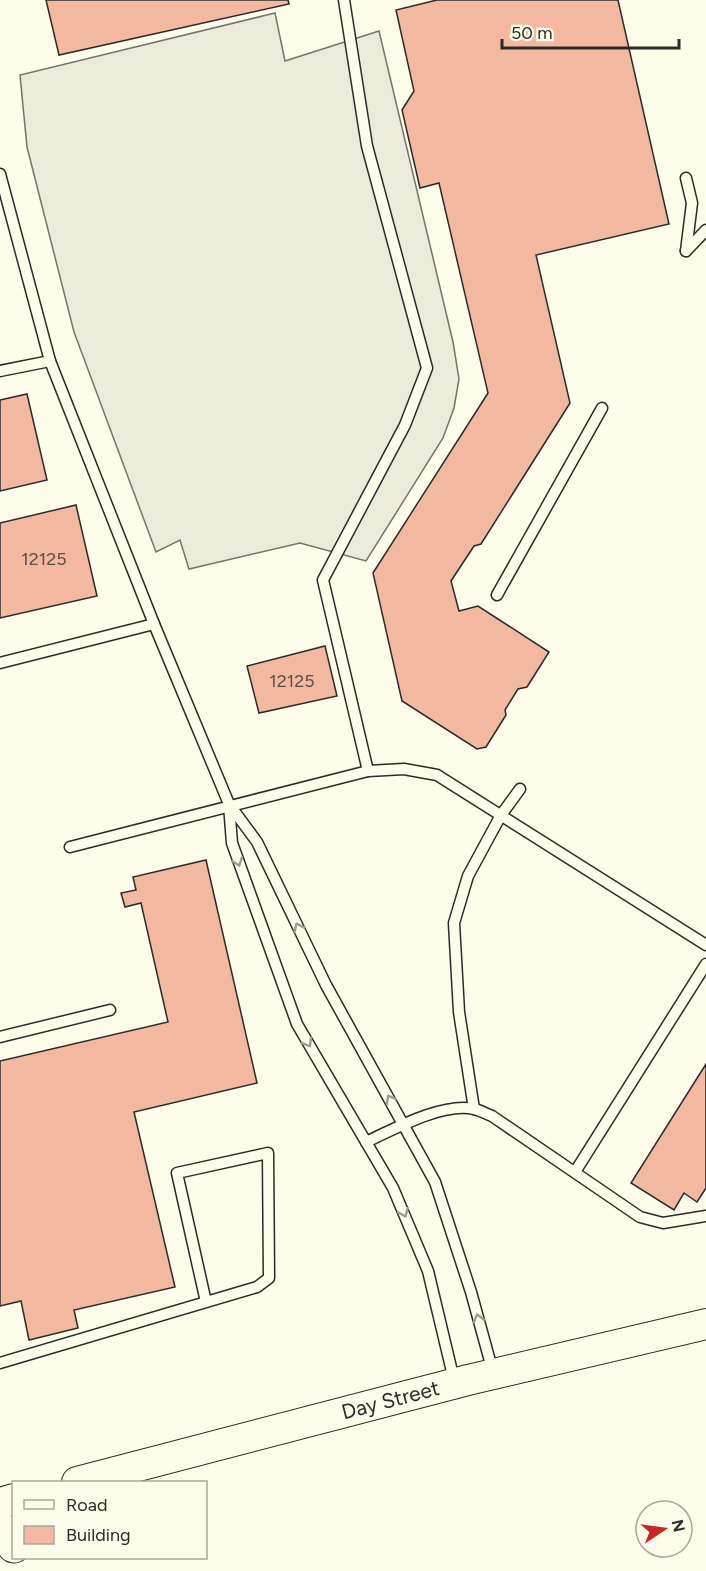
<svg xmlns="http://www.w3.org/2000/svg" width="706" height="1571" viewBox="0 0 706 1571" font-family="Figtree,sans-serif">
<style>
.parking{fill:#eceadb;stroke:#74746e;stroke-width:1.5}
.building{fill:#f2b8a0;stroke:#2b2b2b;stroke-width:1.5}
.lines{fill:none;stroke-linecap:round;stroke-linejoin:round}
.service-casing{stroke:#2b2b2b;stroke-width:13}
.secondary-casing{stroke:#2b2b2b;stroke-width:32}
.motorway-casing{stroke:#2b2b2b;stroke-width:35}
.service{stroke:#fdfbea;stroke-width:10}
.secondary{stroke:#fdfbea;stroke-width:30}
.motorway{stroke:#fdfbea;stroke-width:33}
.oneway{stroke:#9e9d94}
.labels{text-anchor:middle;stroke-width:4.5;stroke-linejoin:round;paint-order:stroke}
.number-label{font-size:18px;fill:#5d4e48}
.street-label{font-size:21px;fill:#2b2b2b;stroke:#fdfbea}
</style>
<rect width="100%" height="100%" fill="#fdfbea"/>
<path class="parking" d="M275 13 285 61 379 31 453 342 459 379 454 408 443 438 366 561 300 543 189 569 180 540 156 552 74 332 27 147 20 75Z"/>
<g class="building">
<path d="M46 0H288L289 4 59 55Z"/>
<path d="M437 0H618L669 224 536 255 570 403 481 544 474 546 451 581 459 611 478 606 549 652 527 687 518 689 505 710 506 715 486 747 477 749 402 701 373 573 488 393 439 183 420 188 402 110 414 91 396 10Z"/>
<path d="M27 394 47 480 0 491V400Z"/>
<path d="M76 505 97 596 0 618V523Z"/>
<path d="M325 646 337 696 259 713 247 666Z"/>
<path d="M206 860 257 1083 134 1112 175 1287 74 1310 78 1328 29 1340 21 1301 0 1306V1061L168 1022 141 903 125 907 121 893 136 890 133 877Z"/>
<path d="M706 1064V1188L697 1202 684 1193 674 1210 631 1183Z"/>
</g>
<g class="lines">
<g class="service-casing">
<g id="service">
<path d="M344 0 367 146 427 368 405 425 323 580 368 771"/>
<path d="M0 174 50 361 154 624 229 804 257 842 326 985 435 1182 471 1292 493 1372"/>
<path d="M686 251 692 203 686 178"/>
<path d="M686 251 706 230"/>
<path d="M0 371 50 361"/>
<path d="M497 595 602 408"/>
<path d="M0 663 154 624"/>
<path d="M229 805 232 843 297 1024 393 1188 428 1271 454 1380"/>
<path d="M70 847 368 771 404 769 437 775 706 945"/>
<path d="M0 1037 110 1010"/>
<path d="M474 1109 459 1012 454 923 468 876 501 815 520 789"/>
<path d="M366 1142C394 1129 443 1102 474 1109 480 1110 486 1114 492 1116L640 1217 663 1223 706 1216"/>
<path d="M575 1172 706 964"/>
<path d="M0 1363 257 1287 269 1278 268 1153 177 1173 206 1302"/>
</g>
</g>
<g class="secondary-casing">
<g id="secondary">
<path id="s1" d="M77 1482 468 1380 706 1324"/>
<path d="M0 1503 14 1499"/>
</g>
</g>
<g class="motorway-casing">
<path id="motorway" d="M0 1528 14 1546"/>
</g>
<use href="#service" class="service"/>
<use href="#secondary" class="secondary"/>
<use href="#motorway" class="motorway"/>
</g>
<defs><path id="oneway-chevron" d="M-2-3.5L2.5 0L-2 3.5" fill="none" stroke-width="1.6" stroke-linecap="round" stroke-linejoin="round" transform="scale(1.5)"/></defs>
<g class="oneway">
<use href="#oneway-chevron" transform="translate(238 862) rotate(70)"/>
<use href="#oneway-chevron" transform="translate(298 927) rotate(-116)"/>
<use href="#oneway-chevron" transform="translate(308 1043) rotate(60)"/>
<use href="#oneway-chevron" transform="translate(390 1099) rotate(-119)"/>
<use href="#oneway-chevron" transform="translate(404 1213) rotate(67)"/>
<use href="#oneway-chevron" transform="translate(478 1318) rotate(-105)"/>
</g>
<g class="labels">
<g class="number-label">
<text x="44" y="565">12125</text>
<text x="292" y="687">12125</text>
</g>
<g class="street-label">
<text dy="7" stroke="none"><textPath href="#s1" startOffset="324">Day Street</textPath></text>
</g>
</g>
<rect x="12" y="1481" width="195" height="78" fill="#fdfbea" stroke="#a9a89e" stroke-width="1.5"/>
<rect x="24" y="1500" width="30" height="9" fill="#fdfbea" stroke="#a9a89e" stroke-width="1.5"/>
<text x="66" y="1511" font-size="18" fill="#2b2b2b">Road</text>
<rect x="24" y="1526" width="30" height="18" fill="#f2b8a0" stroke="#a9a89e" stroke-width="1.5"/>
<text x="66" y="1541" font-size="18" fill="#2b2b2b">Building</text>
<g transform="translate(664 1529) rotate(77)"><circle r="28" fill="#fdfbea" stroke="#a9a89e" stroke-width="1.5"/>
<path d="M0-4.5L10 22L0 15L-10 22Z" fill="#c62828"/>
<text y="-9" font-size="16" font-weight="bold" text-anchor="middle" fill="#2b2b2b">N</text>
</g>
<path d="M502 39v9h177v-9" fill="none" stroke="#2b2b2b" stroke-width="3"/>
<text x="511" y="39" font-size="18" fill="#2b2b2b" stroke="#fdfbea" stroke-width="4.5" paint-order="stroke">50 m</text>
</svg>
